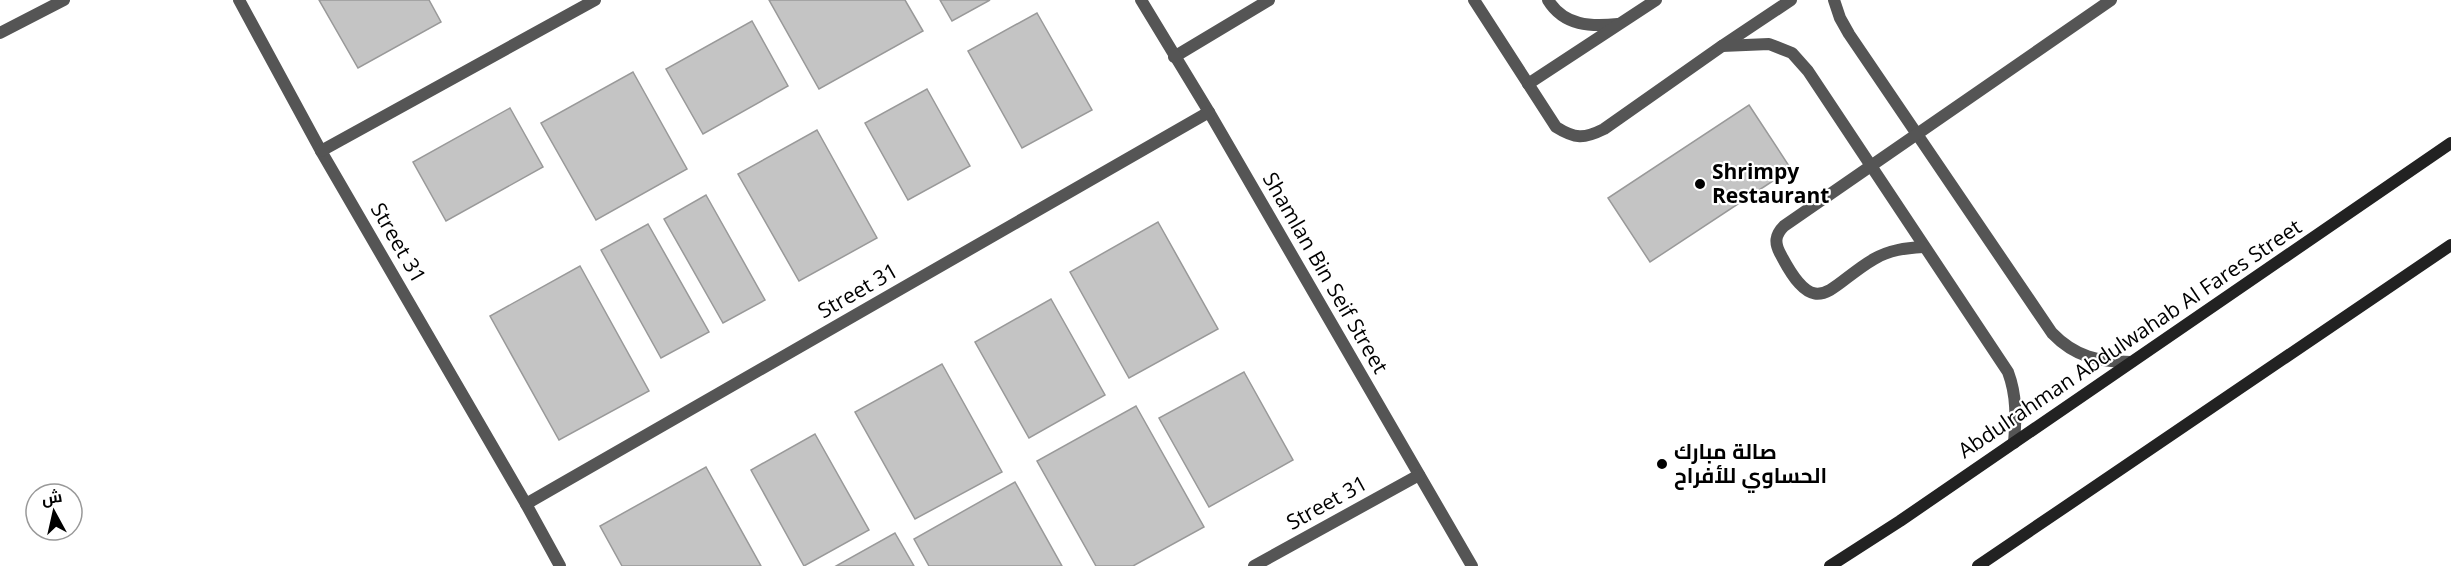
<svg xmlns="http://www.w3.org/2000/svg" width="2451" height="566" viewBox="0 0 2451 566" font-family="'Open Sans',Cairo,sans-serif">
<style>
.building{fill:#c4c4c4;stroke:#999;stroke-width:1.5}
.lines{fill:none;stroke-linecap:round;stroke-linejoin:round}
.lane{stroke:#555;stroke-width:12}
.street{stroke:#555;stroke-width:12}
.secondary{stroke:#222;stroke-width:12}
.poi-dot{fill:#000;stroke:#fff;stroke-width:2}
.labels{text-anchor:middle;stroke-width:4.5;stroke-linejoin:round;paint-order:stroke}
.poi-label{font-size:21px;font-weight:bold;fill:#000;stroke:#fff;text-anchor:start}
.street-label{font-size:21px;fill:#000;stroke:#fff}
</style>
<rect width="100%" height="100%" fill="#fff"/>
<g class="building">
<path d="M319 0H429L441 22 358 68Z"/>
<path d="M769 0H905L923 31 819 89Z"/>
<path d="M940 0H990L952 21Z"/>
<path d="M1037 13 1092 110 1022 148 968 51Z"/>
<path d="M752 21 788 86 703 134 666 69Z"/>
<path d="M633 72 687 169 596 220 541 123Z"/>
<path d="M927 89 970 166 908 200 865 123Z"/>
<path d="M1749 105 1791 169 1650 262 1608 198Z"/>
<path d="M510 108 543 167 446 221 413 162Z"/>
<path d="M817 130 877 238 799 281 738 174Z"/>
<path d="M706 195 765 300 723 323 664 219Z"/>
<path d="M1158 222 1218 329 1129 378 1070 272Z"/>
<path d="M648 224 709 332 661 358 601 250Z"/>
<path d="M580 266 649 391 559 440 490 316Z"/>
<path d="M1051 299 1105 395 1029 438 975 342Z"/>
<path d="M942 364 1002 472 915 519 855 412Z"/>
<path d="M1244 372 1293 460 1209 507 1159 418Z"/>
<path d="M1136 406 1204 527 1133 566H1096L1037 461Z"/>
<path d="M815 434 869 530 804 566 751 470Z"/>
<path d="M706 467 761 566H622L600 526Z"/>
<path d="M1015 482 1062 566H929L914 539Z"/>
<path d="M895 533 914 566H836Z"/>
</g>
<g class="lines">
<g class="lane">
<path d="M1474 0 1556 127C1575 139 1584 139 1604 129L1722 46 1791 0"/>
<path d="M1548 0C1564 26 1591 27 1618 24"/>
<path d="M1834 0 1840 18 1849 34 2052 333C2075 357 2099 362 2131 362"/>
<path d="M1722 46 1769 44 1792 53 1808 71 2008 372C2017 396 2016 418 2014 443"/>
<path d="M1174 57 1269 0"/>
<path d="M1528 84 1656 0"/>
<path d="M1923 247C1906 248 1889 250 1874 259 1829 285 1817 324 1781 255 1774 243 1775 235 1784 226L2111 0"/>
</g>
<g class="street">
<path d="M239 0 321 151 526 504 560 566"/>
<path d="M1141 0 1209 112 1472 566"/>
<path d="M0 33 64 0"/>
<path d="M321 151 595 0"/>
<path d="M526 504 1209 112"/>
<path d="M1254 566 1419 475"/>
</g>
<g class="secondary">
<path d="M1830 566 1900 521 2451 143"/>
<path d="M1978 566 2451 245"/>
</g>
</g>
<g class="poi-dot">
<circle cx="1700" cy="184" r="6"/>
<circle cx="1662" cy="464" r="6"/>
</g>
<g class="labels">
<g class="poi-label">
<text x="1712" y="179">Shrimpy<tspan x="1712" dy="24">Restaurant</tspan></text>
<text x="1674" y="459">صالة مبارك<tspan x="1674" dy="24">الحساوي للأفراح</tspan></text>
</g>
<g class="street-label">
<text transform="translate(398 243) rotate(60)" y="7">Street 31</text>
<text transform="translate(1325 273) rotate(60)" y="7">Shamlan Bin Seif Street</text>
<text transform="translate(858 291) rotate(-30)" y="7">Street 31</text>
<text transform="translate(2130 339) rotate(-34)" y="7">Abdulrahman Abdulwahab Al Fares Street</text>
<text transform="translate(1327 503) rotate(-29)" y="7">Street 31</text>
</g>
</g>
<g transform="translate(54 512) rotate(352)"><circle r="28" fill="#ffffff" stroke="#999999" stroke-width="1.5"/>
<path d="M0-4.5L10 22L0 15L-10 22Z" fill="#000000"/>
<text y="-9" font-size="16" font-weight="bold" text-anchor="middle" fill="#000000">ش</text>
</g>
</svg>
